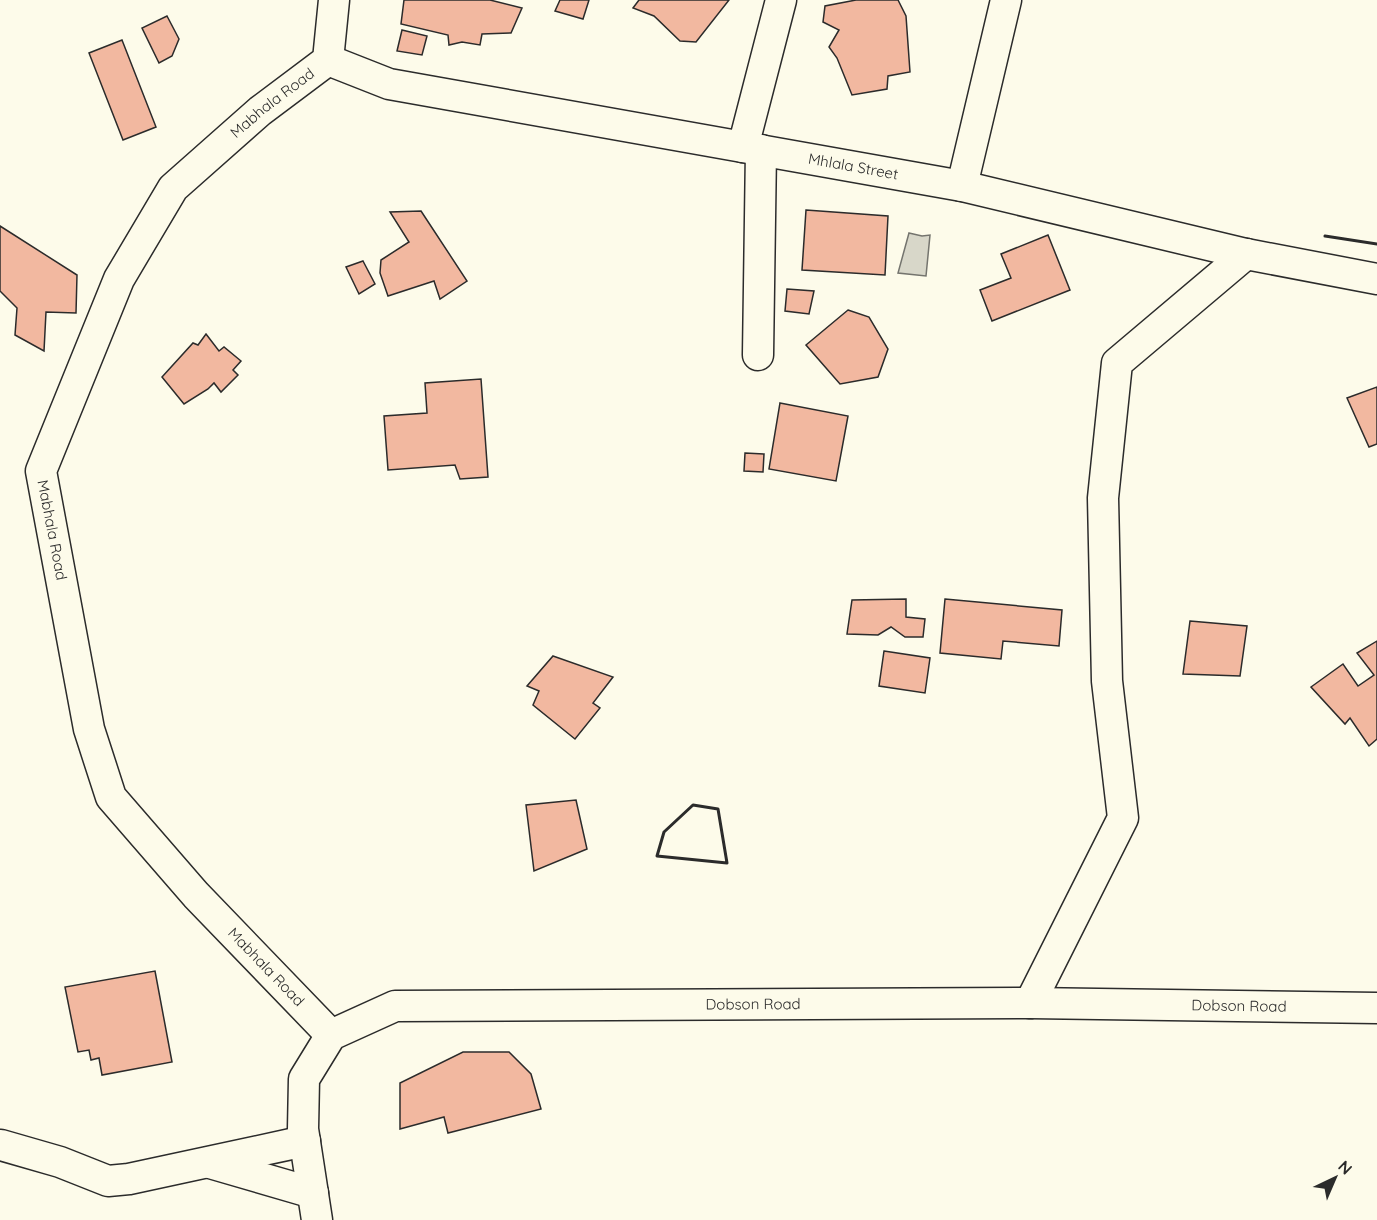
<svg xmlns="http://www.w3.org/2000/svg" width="1377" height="1220" viewBox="0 0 1377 1220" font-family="Quicksand,sans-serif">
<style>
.water{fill:#d8d7c9;stroke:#74746e;stroke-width:1.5}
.building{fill:#f2b8a0;stroke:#2b2b2b;stroke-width:1.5}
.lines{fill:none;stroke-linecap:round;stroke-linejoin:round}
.minor-casing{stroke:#2b2b2b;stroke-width:33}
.minor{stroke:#fdfbea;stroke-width:30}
.wall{stroke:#2b2b2b;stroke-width:3}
.labels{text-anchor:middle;stroke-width:4.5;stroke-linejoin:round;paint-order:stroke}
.street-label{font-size:15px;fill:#2b2b2b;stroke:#fdfbea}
</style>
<rect width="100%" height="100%" fill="#fdfbea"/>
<path class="water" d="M909 233 922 236 930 235 926 276 898 273Z"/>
<g class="building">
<path d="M404 0H490L522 8 511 33 482 34 480 45 462 42 449 45 448 35 401 24Z"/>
<path d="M560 0H589L583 19 555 11Z"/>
<path d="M639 0H729L696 42 680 41 654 16 633 8Z"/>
<path d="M856 0H898L906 16 910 72 888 76 887 89 852 95 837 58 829 47 839 30 823 22 825 6Z"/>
<path d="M167 16 179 39 172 56 159 63 142 28Z"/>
<path d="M402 30 427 36 422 55 397 51Z"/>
<path d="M122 40 156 127 123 140 89 53Z"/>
<path d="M806 210 888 216 885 275 802 270Z"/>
<path d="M421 211 467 281 440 299 434 281 388 296 380 273 381 260 409 242 390 212Z"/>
<path d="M0 226 77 275 76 313 46 312 44 351 15 335 17 308 0 291Z"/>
<path d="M1048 235 1070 290 992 321 980 290 1011 278 1001 254Z"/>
<path d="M363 261 375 284 359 294 346 267Z"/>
<path d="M787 289 814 291 809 314 785 311Z"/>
<path d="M848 310 869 317 888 349 878 377 840 384 806 345Z"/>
<path d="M206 334 219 351 224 347 241 361 233 370 238 375 221 392 214 383 208 389 184 404 162 377 193 343 198 345Z"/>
<path d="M481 379 488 477 460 479 455 465 388 470 384 416 427 413 425 383Z"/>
<path d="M1377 387V444L1369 447 1347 398Z"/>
<path d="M780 403 848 416 836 481 769 469Z"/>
<path d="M745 453 764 454 763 472 744 471Z"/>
<path d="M906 599V617L925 619 923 637H905L891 627 878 635 847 634 852 600Z"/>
<path d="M945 599 1062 610 1059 646 1003 641 1001 659 940 653Z"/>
<path d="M1190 621 1247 626 1240 676 1183 674Z"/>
<path d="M1377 641V739L1369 746 1350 718 1345 724 1311 687 1343 664 1358 686 1374 675 1357 653Z"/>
<path d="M884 651 930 658 925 693 879 686Z"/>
<path d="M553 656 613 677 593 703 600 708 575 739 533 705 539 691 527 686Z"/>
<path d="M576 800 587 849 534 871 526 805Z"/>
<path d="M155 971 172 1062 102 1075 99 1058 91 1060 89 1050 78 1052 65 987Z"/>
<path d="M463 1052H509L531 1074 541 1109 448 1133 444 1117 400 1129V1083Z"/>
</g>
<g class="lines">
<g class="minor-casing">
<g id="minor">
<path id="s1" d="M328 60 389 84 962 186 1246 254 1377 279"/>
<path d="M743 147 781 0"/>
<path d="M962 186 1006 0"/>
<path d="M758 355 761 150"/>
<path d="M1030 1003 1123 818 1107 681 1103 498 1117 363 1246 254"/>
<path id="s2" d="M331 1035 196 895 111 797 89 729 41 471 119 279 173 188 260 111 328 60 334 0"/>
<path d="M1 1145 60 1162 108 1181 129 1179 305 1141"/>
<path d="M210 1163 313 1193"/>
<path id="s3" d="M317 1220 303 1129 304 1079 331 1035 395 1006 1030 1003 1377 1008"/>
</g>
</g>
<use href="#minor" class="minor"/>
<g class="wall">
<path d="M1325 236 1377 244"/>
<path d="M693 805 718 809 727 863 657 856 664 832Z"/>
</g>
</g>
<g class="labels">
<g class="street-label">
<text dy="5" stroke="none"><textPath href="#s2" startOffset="1102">Mabhala Road</textPath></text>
<text dy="5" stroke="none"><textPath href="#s1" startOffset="537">Mhlala Street</textPath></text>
<text transform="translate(52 530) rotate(79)" y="5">Mabhala Road</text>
<text transform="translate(266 967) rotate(46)" y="5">Mabhala Road</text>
<text dy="5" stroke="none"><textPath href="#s3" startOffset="622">Dobson Road</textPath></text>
<text dy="5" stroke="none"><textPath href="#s3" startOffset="1108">Dobson Road</textPath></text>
</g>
</g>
<g transform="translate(1335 1178) rotate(44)" stroke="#fdfbea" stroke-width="4.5" paint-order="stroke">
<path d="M0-4.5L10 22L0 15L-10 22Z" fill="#2b2b2b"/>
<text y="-9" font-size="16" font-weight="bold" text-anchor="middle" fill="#2b2b2b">N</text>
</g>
</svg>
